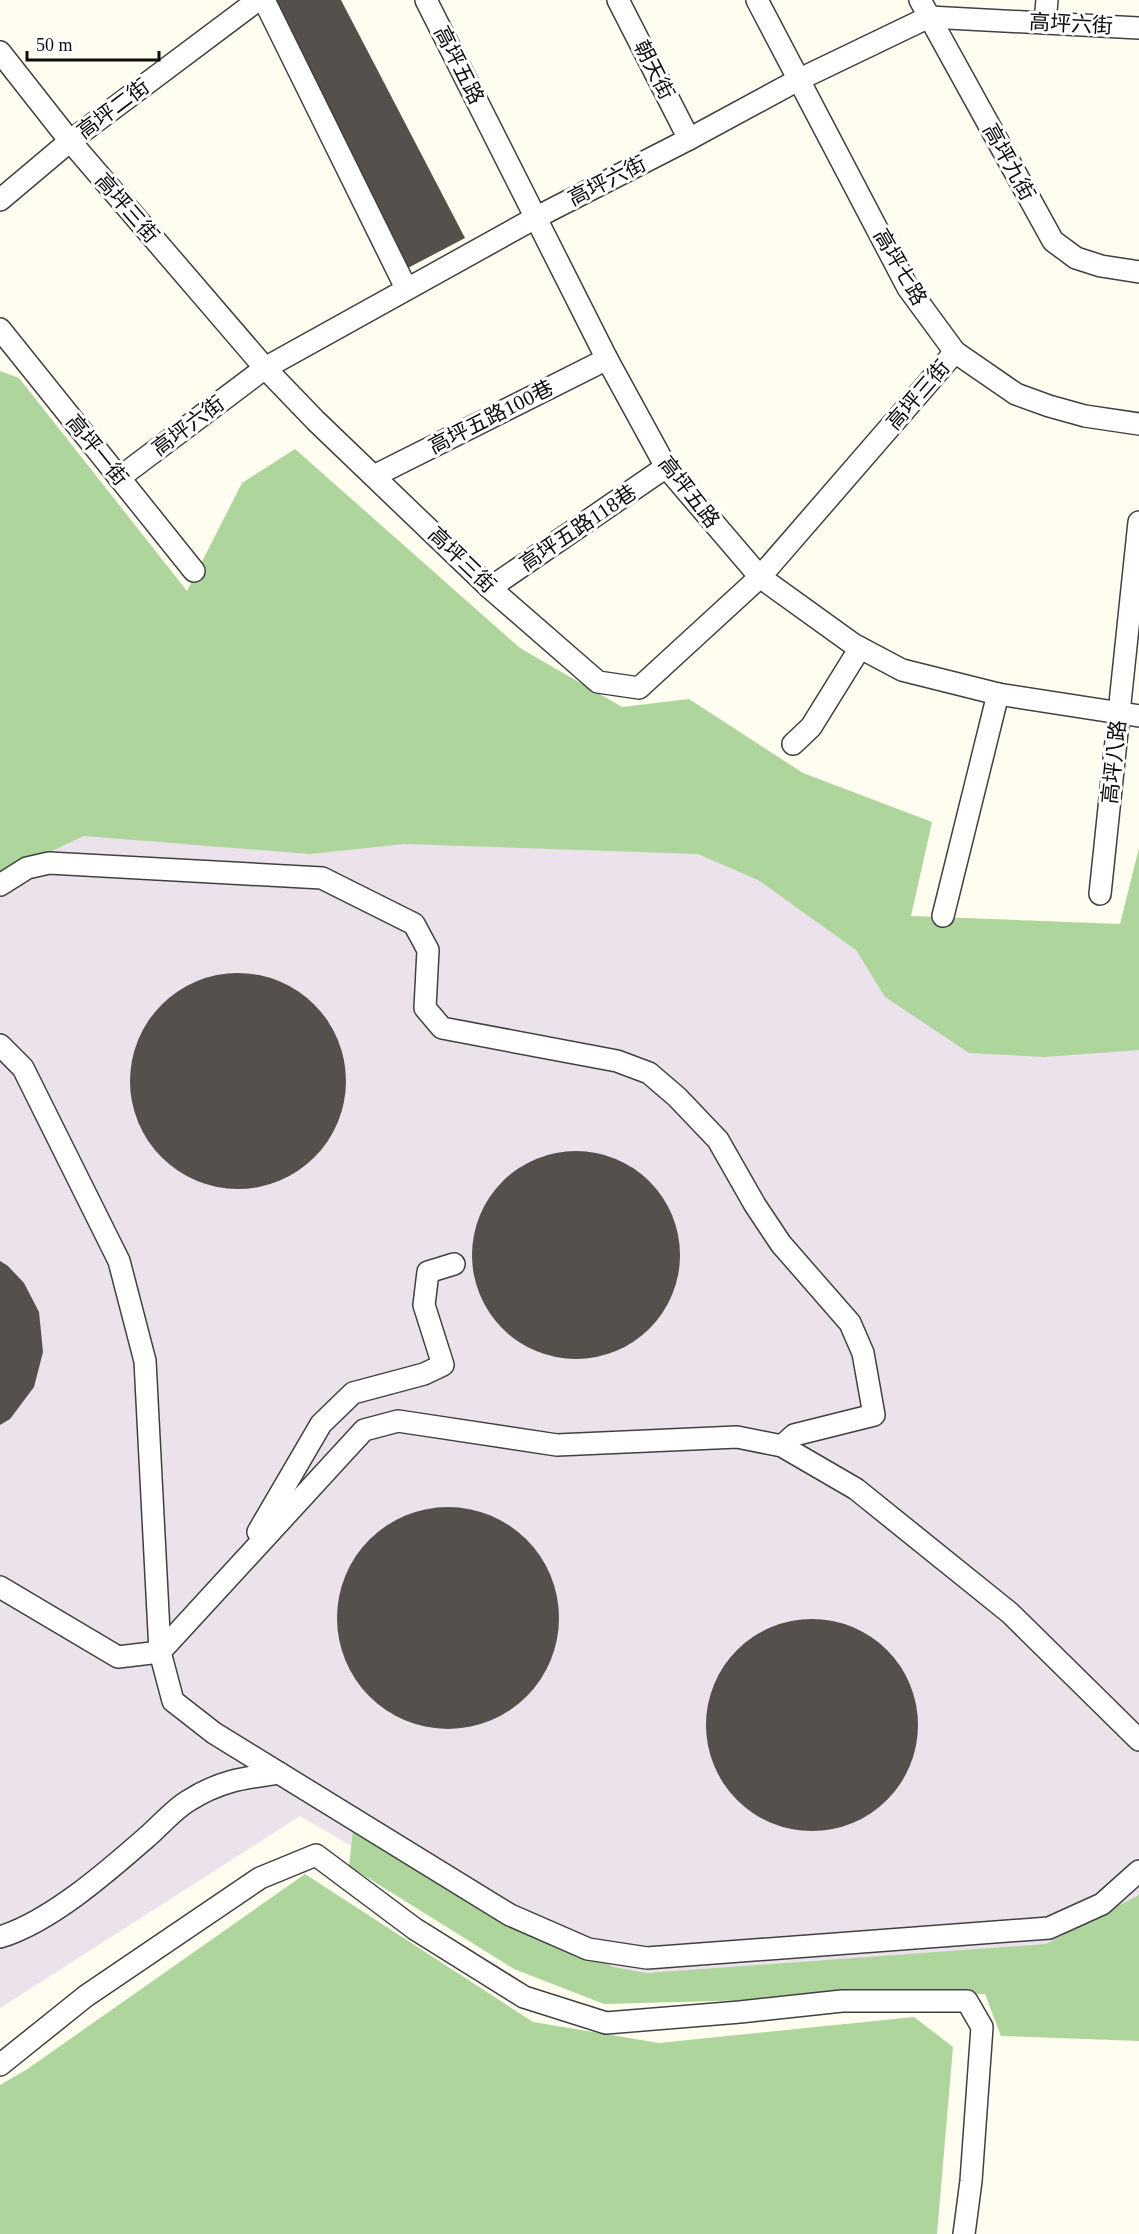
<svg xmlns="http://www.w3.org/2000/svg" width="1139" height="2234" viewBox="0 0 1139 2234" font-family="'Times New Roman','Noto Sans TC',serif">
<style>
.industrial{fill:#ebe2eb}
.forest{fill:#aed59c}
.building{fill:#55504b}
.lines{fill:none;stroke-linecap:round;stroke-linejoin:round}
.minor-casing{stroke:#404040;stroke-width:24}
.minor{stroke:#fff;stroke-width:21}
.labels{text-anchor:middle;stroke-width:6;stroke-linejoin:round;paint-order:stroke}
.street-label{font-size:21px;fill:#0d0d0d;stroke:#fff}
</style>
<rect width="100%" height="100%" fill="#fefdef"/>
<path class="industrial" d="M0 792 737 831 886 925 1139 976V1951L600 1990 300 1816 0 2008Z"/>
<g class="forest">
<path d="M0 371 19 378 187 591 242 483 295 449 520 648 622 707 689 699 803 773 932 822 911 916 1120 924 1139 848V1050L1044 1057 969 1053 885 997 856 950 758 880 698 854 404 844 310 854 84 836 0 875Z"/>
<path d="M353 1831 613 1967 647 1973 1046 1944 1139 1895V2041L1001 2036 985 1994 604 2004 514 1969 349 1866Z"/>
<path d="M305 1874 533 2022 659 2043 914 2017 953 2047 937 2234H0V2085L26 2070Z"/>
</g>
<g class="building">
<path d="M265 0H341L465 238 406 269Z"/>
<circle cx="238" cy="1081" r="108"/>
<circle cx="576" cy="1255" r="104"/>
<path d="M0 1261 8 1266 24 1283 39 1312 43 1352 34 1387 10 1419 0 1425Z"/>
<circle cx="448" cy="1618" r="111"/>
<circle cx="812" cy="1725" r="106"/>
</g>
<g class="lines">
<g class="minor-casing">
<g id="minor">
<path d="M264 0 406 288"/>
<path d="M426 0 607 359 666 467 760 577 853 644 902 670 998 694 1139 716"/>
<path d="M618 0 689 139"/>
<path d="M757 0 908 288 955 352 1016 394 1049 406 1085 416 1139 424"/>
<path d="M920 0 1053 241 1076 258 1101 266 1139 272"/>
<path d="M1045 22 1047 0"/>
<path d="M0 52 70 141 265 368 316 421 490 588 598 682 639 688 760 577 955 352"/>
<path d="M0 200 70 141 258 0"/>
<path d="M0 329 194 571"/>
<path d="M374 476 607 359"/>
<path d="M119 478 265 368 537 217 689 139 798 80 929 17 1139 28"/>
<path d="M490 588 666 467"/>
<path d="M793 744 811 727 860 648"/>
<path d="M0 885 27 868 49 863 322 878 414 924 428 950 425 1008 442 1028 617 1061 649 1073 677 1097 718 1140 755 1205 781 1244 850 1323 863 1353 874 1415 794 1435 782 1446"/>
<path d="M1100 894 1139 522"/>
<path d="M943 916 998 694"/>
<path d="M0 1045 23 1068 119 1261 145 1361 160 1652 118 1657 0 1587"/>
<path d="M258 1532 321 1424 353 1393 424 1374 443 1365 424 1305 428 1272 454 1264"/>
<path d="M1139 1740 1010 1613 856 1489 782 1446 737 1437 557 1445 398 1421 364 1430 160 1652 173 1701 214 1733 510 1915 588 1949 647 1958 1049 1928 1102 1904 1139 1871"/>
<path d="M0 1937C50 1922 107 1872 147 1837 160 1826 173 1810 188 1801 219 1781 243 1778 279 1773"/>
<path d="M0 2065 86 1996 260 1878 316 1855 415 1929 524 1997 606 2023 740 2012 842 2001H967L982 2027 971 2181 964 2234"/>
</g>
</g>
<use href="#minor" class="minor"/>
</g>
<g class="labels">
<g class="street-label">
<text transform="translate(1071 24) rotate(3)" y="7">高坪六街</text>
<text transform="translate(459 65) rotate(63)" y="7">高坪五路</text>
<text transform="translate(654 70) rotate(63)" y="7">朝天街</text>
<text transform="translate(113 109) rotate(-37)" y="7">高坪二街</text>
<text transform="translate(1009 162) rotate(61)" y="7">高坪九街</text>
<text transform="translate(607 181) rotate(-27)" y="7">高坪六街</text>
<text transform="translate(127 208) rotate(49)" y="7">高坪三街</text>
<text transform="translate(900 267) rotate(60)" y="7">高坪七路</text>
<text transform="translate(918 395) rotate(-49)" y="7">高坪三街</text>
<text transform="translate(491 417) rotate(-27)" y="7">高坪五路100巷</text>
<text transform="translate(188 426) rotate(-37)" y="7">高坪六街</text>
<text transform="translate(97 450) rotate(51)" y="7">高坪一街</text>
<text transform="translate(689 492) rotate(52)" y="7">高坪五路</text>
<text transform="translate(578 528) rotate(-34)" y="7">高坪五路118巷</text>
<text transform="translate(462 560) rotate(44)" y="7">高坪三街</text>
<text transform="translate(1114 762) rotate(-84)" y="7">高坪八路</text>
</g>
</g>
<path d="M27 51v9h132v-9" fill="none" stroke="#0d0d0d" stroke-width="3"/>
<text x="36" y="51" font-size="18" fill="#0d0d0d" stroke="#ffffff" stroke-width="4.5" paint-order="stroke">50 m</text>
</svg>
